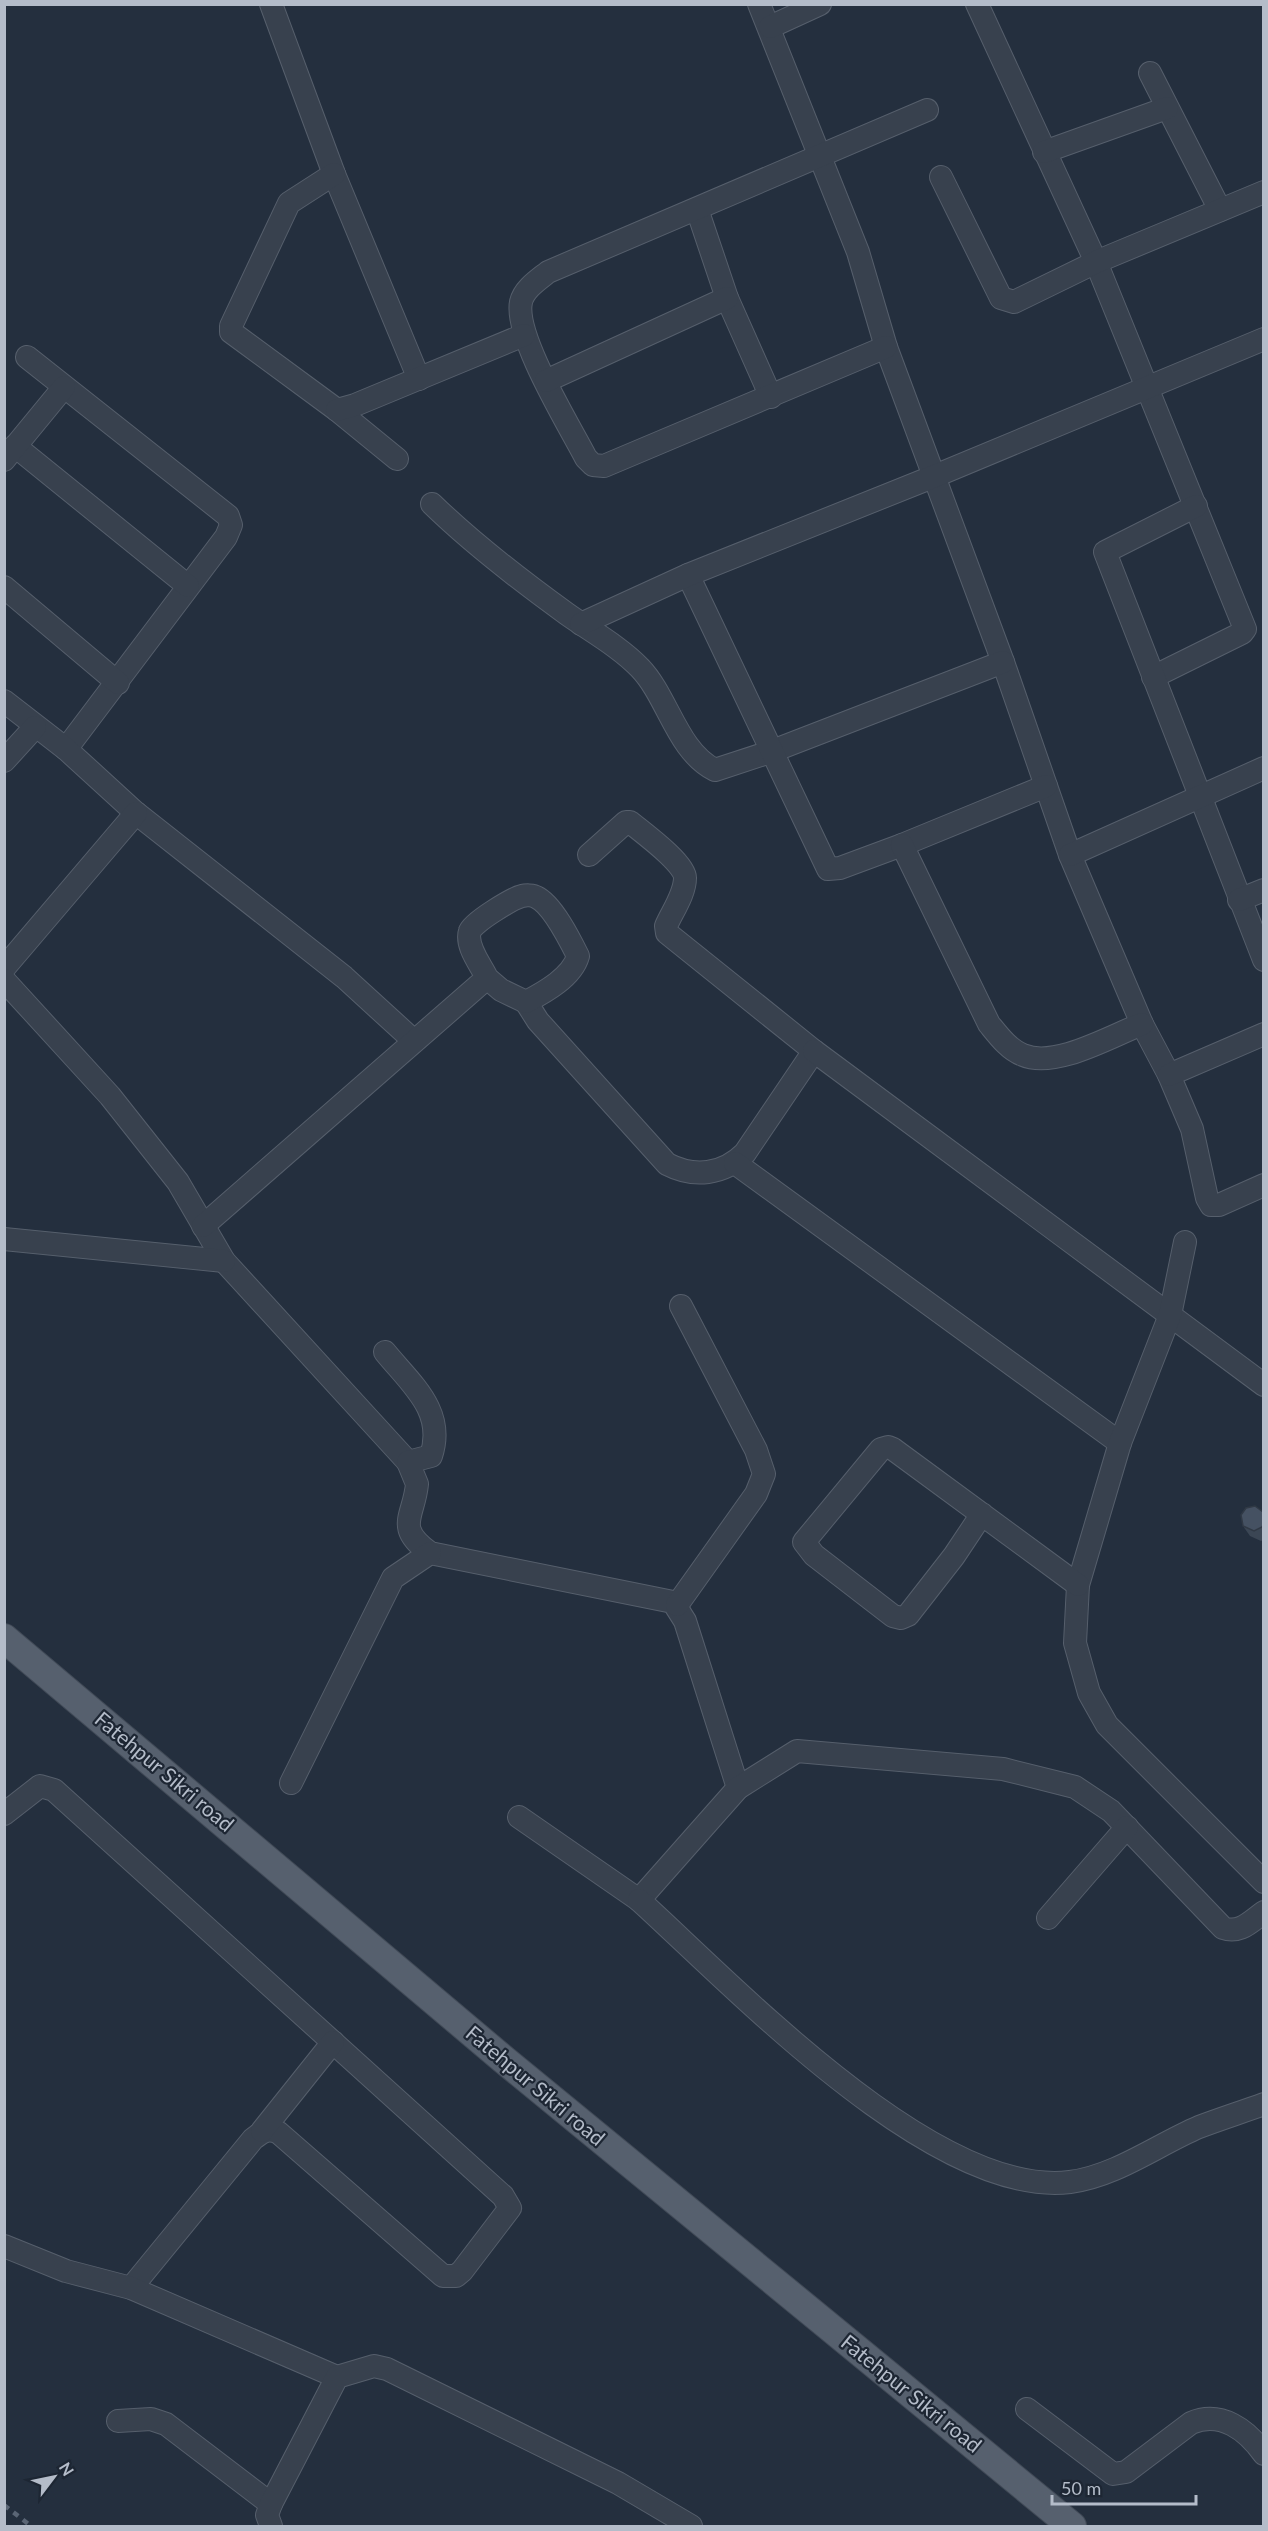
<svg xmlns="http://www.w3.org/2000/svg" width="1268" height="2531" viewBox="0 0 1268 2531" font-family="Lato,sans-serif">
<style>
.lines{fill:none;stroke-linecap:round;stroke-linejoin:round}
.minor-casing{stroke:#565f6c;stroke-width:24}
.major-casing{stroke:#414a57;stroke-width:30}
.minor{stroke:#38414e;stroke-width:22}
.major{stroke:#56606e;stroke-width:28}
.rail{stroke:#5a6575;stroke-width:4.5;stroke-dasharray:6 6;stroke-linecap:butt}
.wall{fill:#3b4654}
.building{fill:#455162;stroke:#303945;stroke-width:1.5}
.labels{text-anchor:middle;stroke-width:4.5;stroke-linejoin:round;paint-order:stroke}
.street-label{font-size:21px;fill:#b4bcc9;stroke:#1d2633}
</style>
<rect width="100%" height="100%" fill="#242f3e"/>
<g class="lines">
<g class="minor-casing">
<g id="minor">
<path d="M271 4 334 174 419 379"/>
<path d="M759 4 858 252 886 347 1003 662 1070 855 1142 1024 1169 1075 1192 1129 1207 1198 1211 1205H1219L1264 1185"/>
<path d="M977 4 1096 262 1245 629 1242 633 1153 677"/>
<path d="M770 27 820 4"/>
<path d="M1150 73 1220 210"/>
<path d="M1044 152 1167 108"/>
<path d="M334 174 289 203 231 326V332L337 410 397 459"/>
<path d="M941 177 1001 298 1014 302 1096 262 1264 192"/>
<path d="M697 209 727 298 771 397"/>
<path d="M886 347 604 466 593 465 586 458C569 425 514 336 521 302 524 289 538 280 548 272L927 110"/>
<path d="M27 357 228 516 231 525 226 537 66 749"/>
<path d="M546 381 727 298"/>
<path d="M337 410 355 405 524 335"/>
<path d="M15 446 188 586"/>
<path d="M4 460 64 387"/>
<path d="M432 504C474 545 520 580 567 614 591 631 620 647 640 668 668 697 677 751 715 770L770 752 1003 662"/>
<path d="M1196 506 1105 552 1264 960"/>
<path d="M688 575 828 869 840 868 902 845 1046 786"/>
<path d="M4 587 118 683"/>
<path d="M581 624 688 575 935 476 1264 339"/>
<path d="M4 701 66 749 136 813 344 977 414 1041"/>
<path d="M4 761 35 727"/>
<path d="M902 845 989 1024C998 1035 1009 1050 1023 1055 1055 1069 1111 1036 1142 1024"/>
<path d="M1070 855 1264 768"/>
<path d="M1239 900 1264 890"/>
<path d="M4 968 136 813"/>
<path d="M4 980 110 1096 178 1182 224 1261 408 1462"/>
<path d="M526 1002 538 1021 667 1164C694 1178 723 1175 745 1153L814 1051 667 933 666 926C672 912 685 894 685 878 686 864 642 832 630 822H626L589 855"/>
<path d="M814 1051 1264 1385"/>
<path d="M1169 1075 1264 1034"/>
<path d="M735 1163 1120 1443"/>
<path d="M203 1226 487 978C481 965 465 946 470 931 472 923 513 898 522 896 526 895 533 895 536 897 552 904 570 940 578 956 572 977 545 992 526 1002L501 990 487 978"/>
<path d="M4 1239 224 1261"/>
<path d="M1185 1242 1170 1315 1120 1443 1078 1585 1075 1643 1089 1693 1107 1725 1264 1882"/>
<path d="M385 1352C411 1384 446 1411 431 1456L408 1462 417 1484C414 1517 394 1527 430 1553L673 1602 685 1621 738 1788"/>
<path d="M982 1514 954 1556 908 1615 901 1618 893 1616 814 1555 804 1542 881 1449 888 1447 893 1449 1078 1585"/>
<path d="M677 1605 756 1494 764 1474 756 1450 681 1306"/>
<path d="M291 1783 393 1578 430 1553"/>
<path d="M4 1814 40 1786 54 1790 503 2196 510 2208 462 2271 456 2276H443L279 2133C268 2128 263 2131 253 2139L131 2288"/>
<path d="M519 1817 639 1900 738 1788 797 1751 1003 1769 1075 1787 1111 1811 1223 1928C1240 1934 1250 1922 1264 1912"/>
<path d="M639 1900C734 1986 935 2199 1070 2182 1116 2176 1157 2145 1199 2127 1220 2119 1242 2112 1264 2104"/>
<path d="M1048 1918 1127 1827"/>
<path d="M262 2131 333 2042"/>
<path d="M4 2246 66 2271 131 2288 337 2377"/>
<path d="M1027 2409 1113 2474 1126 2472 1191 2423C1221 2410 1247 2430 1264 2454"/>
<path d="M118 2421 151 2419 166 2424 271 2504"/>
<path d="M271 2526 267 2515 271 2504 337 2377 374 2366 387 2369 618 2483 691 2526"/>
</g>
</g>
<g class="major-casing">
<path id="major" d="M4 1638 503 2059 1072 2526"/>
</g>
<use href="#minor" class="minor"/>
<use href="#major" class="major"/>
<path class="rail" d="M4 2505 31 2526"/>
</g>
<path class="wall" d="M1263 1512V1540L1261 1541 1250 1536 1243 1526Z"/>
<path class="building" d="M1255 1506 1263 1512V1525L1262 1527 1254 1531 1243 1526 1241 1515 1246 1508Z"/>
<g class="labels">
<g class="street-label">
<text transform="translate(164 1772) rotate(40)" y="7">Fatehpur Sikri road</text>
<text transform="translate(535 2086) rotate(40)" y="7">Fatehpur Sikri road</text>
<text transform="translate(911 2394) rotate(39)" y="7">Fatehpur Sikri road</text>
</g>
</g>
<rect width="1268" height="2531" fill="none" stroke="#b4bcc9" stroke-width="12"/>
<g transform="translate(54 2477) rotate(58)" stroke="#1d2633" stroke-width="4.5" paint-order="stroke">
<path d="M0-4.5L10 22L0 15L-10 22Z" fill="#b4bcc9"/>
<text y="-9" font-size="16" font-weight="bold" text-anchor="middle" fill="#b4bcc9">N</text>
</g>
<path d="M1052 2495v9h144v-9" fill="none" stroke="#b4bcc9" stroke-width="3"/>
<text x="1061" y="2495" font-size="18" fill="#b4bcc9" stroke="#1d2633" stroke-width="4.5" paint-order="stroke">50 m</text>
</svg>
